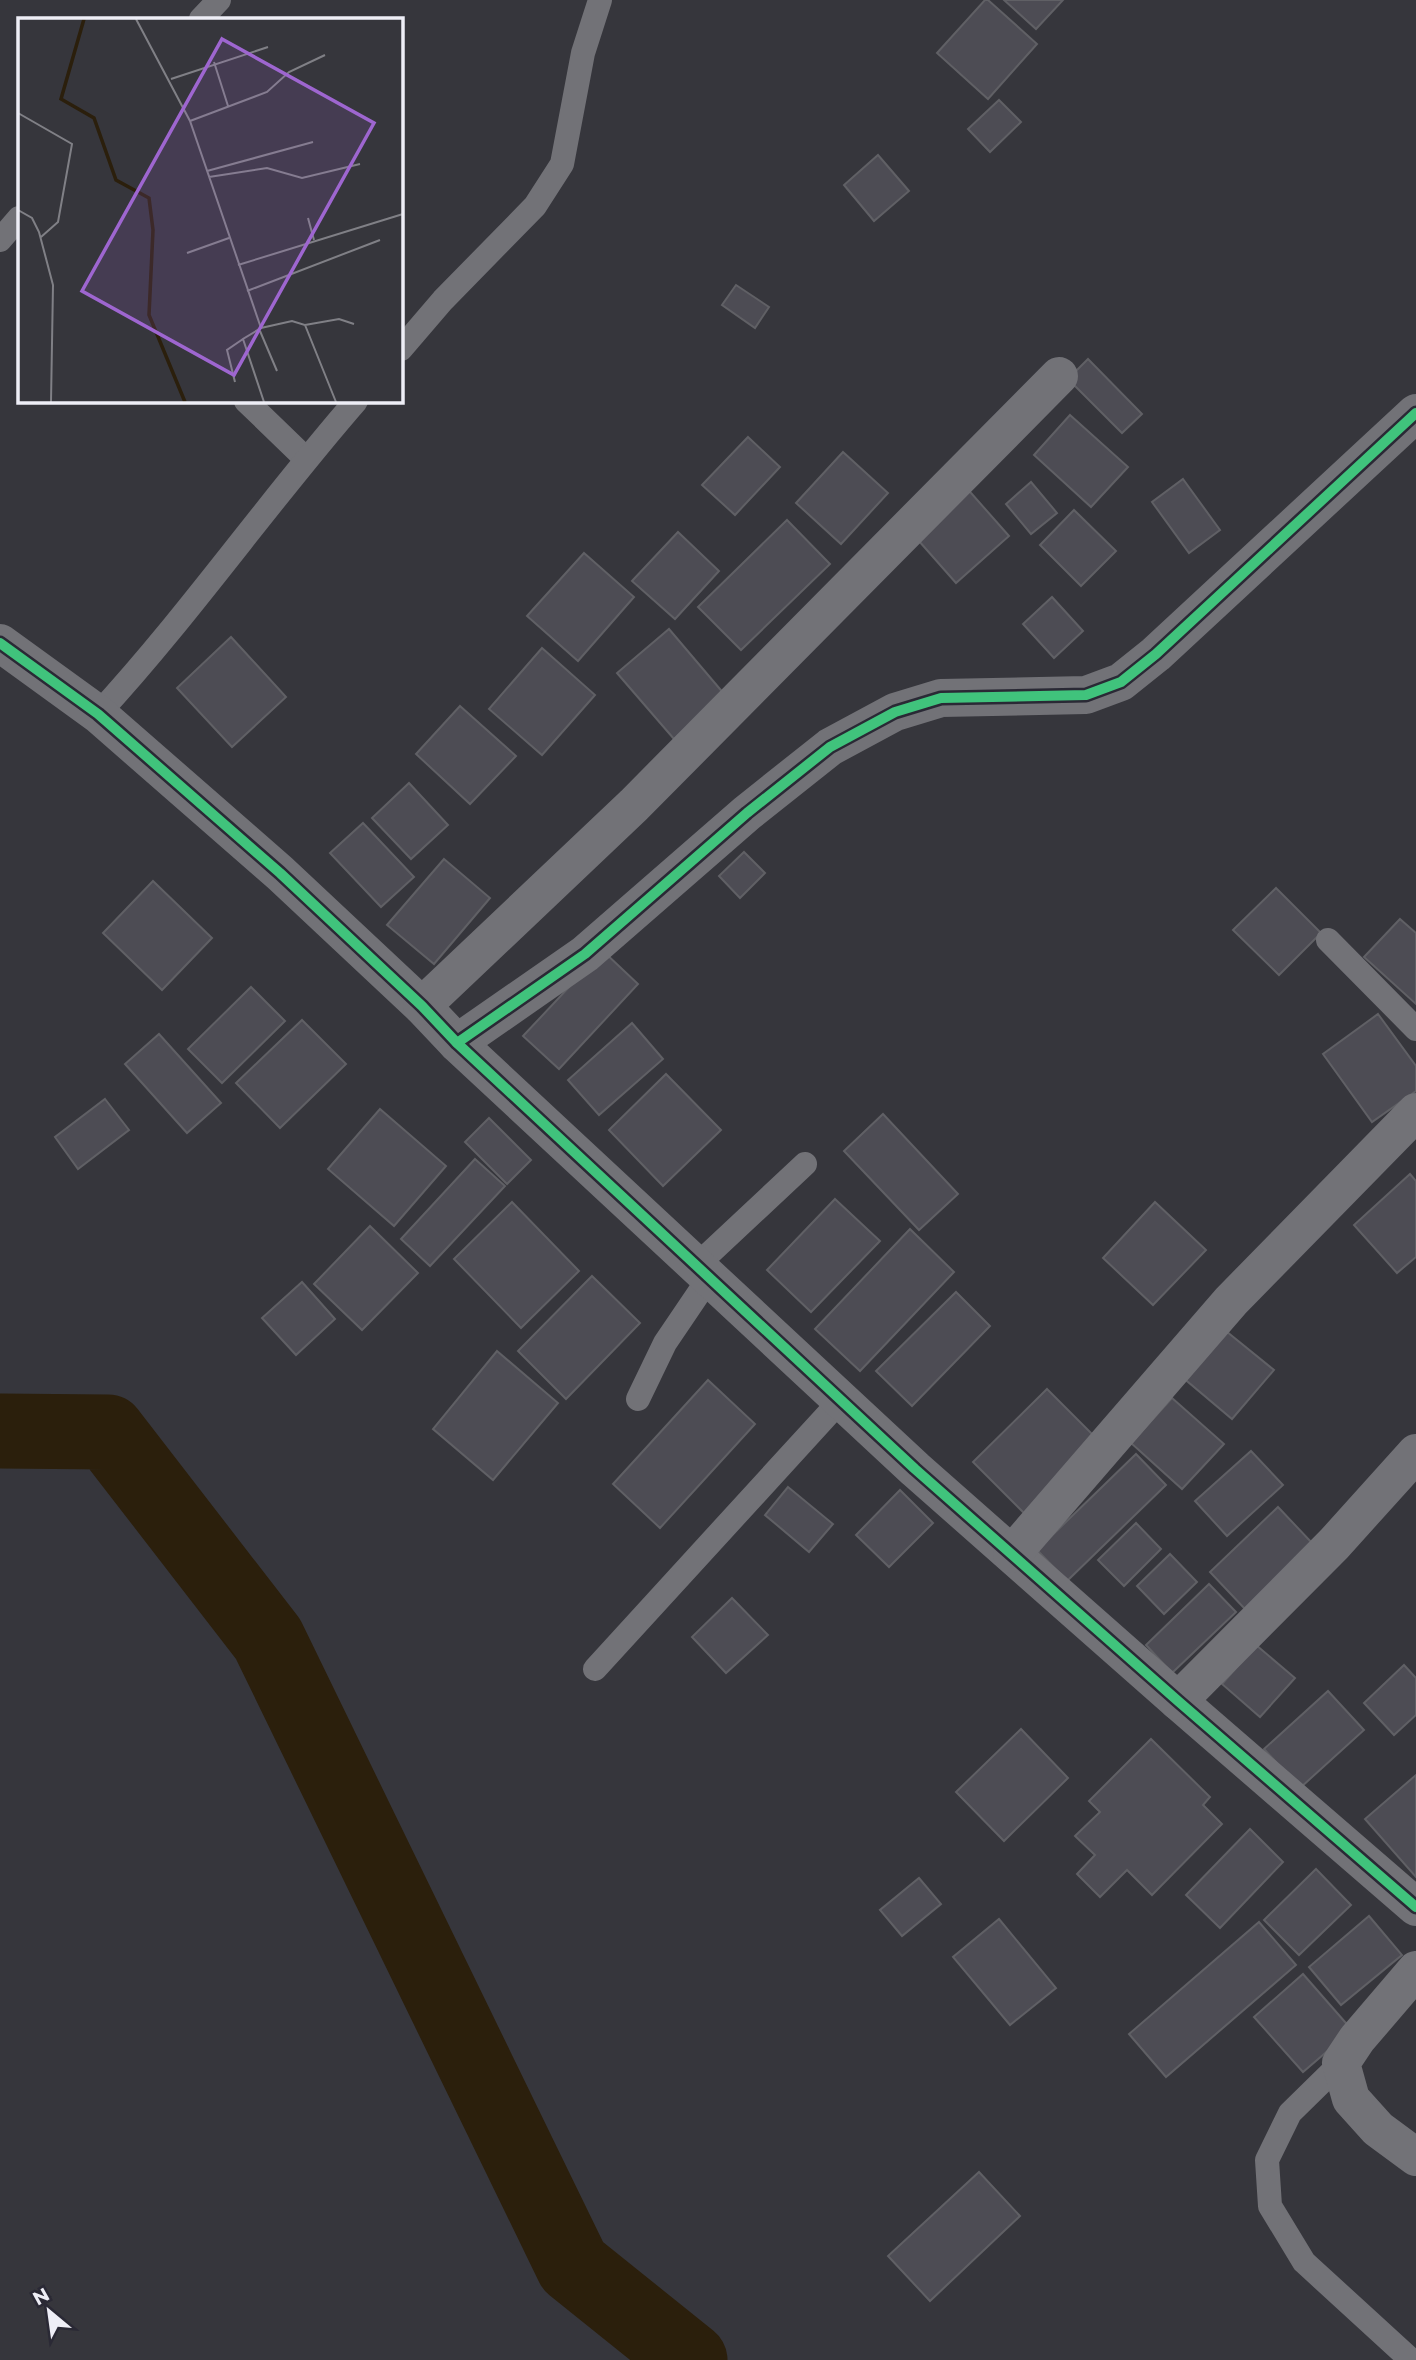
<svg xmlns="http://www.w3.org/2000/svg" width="1416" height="2360" viewBox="0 0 1416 2360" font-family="Montserrat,sans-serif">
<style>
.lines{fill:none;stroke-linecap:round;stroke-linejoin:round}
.river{stroke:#2b1f0c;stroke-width:75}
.building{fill:#4d4c54;stroke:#606065;stroke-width:2}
.service{stroke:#727277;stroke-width:24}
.minor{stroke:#727277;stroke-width:38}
.cycleway-casing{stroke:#2a2935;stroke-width:15}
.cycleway{stroke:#40c37c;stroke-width:10}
.inset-river{fill:none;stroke:#2b1f0c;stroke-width:3.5}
.inset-road{fill:none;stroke:#808086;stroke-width:2}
.view{fill:#9e66d0;fill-opacity:0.15;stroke:#9e66d0;stroke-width:3.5}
.inset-edge{fill:none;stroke:#eeeef6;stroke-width:3.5}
</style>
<rect width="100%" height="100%" fill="#36363c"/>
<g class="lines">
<path class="river" d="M0 1431 108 1432 268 1639 573 2266 690 2360"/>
</g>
<g class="building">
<path d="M985 0H988L1037 44 988 99 937 53Z"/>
<path d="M1004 0H1063L1036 29Z"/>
<path d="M999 100 1021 122 990 152 968 129Z"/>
<path d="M878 155 909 191 874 221 844 185Z"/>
<path d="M736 285 769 307 755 328 722 305Z"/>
<path d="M1088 359 1142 414 1122 433 1068 379Z"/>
<path d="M1070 415 1128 467 1091 507 1034 455Z"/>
<path d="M748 437 780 467 735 515 702 485Z"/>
<path d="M843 452 888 493 841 544 796 503Z"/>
<path d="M1183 479 1220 530 1189 553 1152 502Z"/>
<path d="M1031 482 1057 513 1031 534 1006 504Z"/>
<path d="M964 485 1009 536 956 583 911 532Z"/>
<path d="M1074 510 1116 551 1081 586 1040 545Z"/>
<path d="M787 520 830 564 741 650 698 607Z"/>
<path d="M678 532 719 571 675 619 632 581Z"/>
<path d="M584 553 634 597 578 661 527 616Z"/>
<path d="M1052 597 1083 631 1054 658 1023 624Z"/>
<path d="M669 629 725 695 674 739 617 673Z"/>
<path d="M231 637 286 697 232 747 177 688Z"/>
<path d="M542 648 595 695 542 755 489 709Z"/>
<path d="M460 706 516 756 470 804 416 754Z"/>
<path d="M409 783 448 825 411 859 372 818Z"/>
<path d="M363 823 414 877 381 907 330 853Z"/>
<path d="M744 852 765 873 740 898 719 876Z"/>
<path d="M444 859 490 898 434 964 387 925Z"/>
<path d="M153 881 212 938 162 990 103 933Z"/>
<path d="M1276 888 1321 933 1279 975 1233 930Z"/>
<path d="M1400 919 1416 933V1004L1364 957Z"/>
<path d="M603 951 638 984 559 1069 523 1036Z"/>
<path d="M251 987 285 1021 222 1083 188 1049Z"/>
<path d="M1378 1014 1416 1066V1091L1372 1122 1323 1054Z"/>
<path d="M302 1020 346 1064 280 1128 236 1083Z"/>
<path d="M632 1023 663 1059 599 1115 568 1080Z"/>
<path d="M159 1034 221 1103 187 1133 125 1064Z"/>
<path d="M666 1074 721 1130 663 1186 609 1130Z"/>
<path d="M105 1099 129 1130 78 1169 55 1137Z"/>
<path d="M380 1109 446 1166 394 1226 328 1169Z"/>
<path d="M883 1114 958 1194 919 1230 844 1151Z"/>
<path d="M489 1118 531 1160 507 1184 465 1142Z"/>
<path d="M475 1159 505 1186 430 1266 401 1239Z"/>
<path d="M1410 1174 1416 1181V1257L1397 1273 1354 1225Z"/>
<path d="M835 1199 880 1241 811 1312 767 1270Z"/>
<path d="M512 1202 579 1271 521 1328 454 1259Z"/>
<path d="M1155 1202 1206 1250 1153 1305 1103 1258Z"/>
<path d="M370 1226 418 1273 362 1330 314 1284Z"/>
<path d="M910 1229 954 1272 860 1371 815 1329Z"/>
<path d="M592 1276 640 1323 566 1399 518 1351Z"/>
<path d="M302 1282 335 1319 296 1355 262 1318Z"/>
<path d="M956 1292 990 1326 912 1406 876 1371Z"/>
<path d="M1221 1327 1274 1370 1232 1419 1181 1376Z"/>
<path d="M497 1351 558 1403 493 1480 433 1429Z"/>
<path d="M708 1380 755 1424 660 1528 613 1484Z"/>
<path d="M1047 1389 1099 1441 1025 1514 973 1462Z"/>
<path d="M1172 1398 1224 1444 1182 1489 1131 1443Z"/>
<path d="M1251 1451 1283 1485 1227 1536 1195 1501Z"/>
<path d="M1136 1454 1166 1485 1067 1581 1037 1550Z"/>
<path d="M788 1487 833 1524 809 1552 765 1515Z"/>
<path d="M900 1490 933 1523 889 1567 856 1535Z"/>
<path d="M1278 1507 1313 1544 1245 1609 1210 1572Z"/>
<path d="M1136 1523 1161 1549 1124 1586 1098 1560Z"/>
<path d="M1170 1554 1197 1582 1164 1614 1137 1586Z"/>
<path d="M1209 1584 1236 1612 1172 1673 1146 1645Z"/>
<path d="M732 1598 768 1635 726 1673 692 1637Z"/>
<path d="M1256 1645 1295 1678 1260 1717 1222 1684Z"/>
<path d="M1404 1665 1416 1678V1715L1394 1735 1364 1703Z"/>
<path d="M1328 1691 1364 1730 1300 1788 1264 1749Z"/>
<path d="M1021 1729 1068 1778 1004 1841 956 1792Z"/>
<path d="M1151 1739 1210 1797 1203 1805 1222 1824 1152 1895 1127 1870 1100 1897 1077 1874 1095 1855 1075 1836 1100 1812 1089 1801Z"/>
<path d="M1416 1775V1877L1365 1819Z"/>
<path d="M1250 1829 1283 1862 1220 1928 1186 1895Z"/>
<path d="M1316 1869 1351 1905 1299 1955 1264 1920Z"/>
<path d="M919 1878 941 1904 902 1936 880 1910Z"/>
<path d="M1369 1916 1402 1955 1341 2005 1309 1967Z"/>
<path d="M999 1919 1056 1988 1010 2025 953 1957Z"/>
<path d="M1259 1922 1296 1965 1166 2077 1129 2034Z"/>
<path d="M1303 1974 1352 2030 1303 2072 1254 2017Z"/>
<path d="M979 2172 1020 2216 930 2301 888 2256Z"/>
</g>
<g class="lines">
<g class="service">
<path d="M201 19 219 0"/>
<path d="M0 240 19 218"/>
<path d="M401 349 443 300 535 206 562 164 583 53 600 0"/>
<path d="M246 401 306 459"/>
<path d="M98 714C190 614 267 503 356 401"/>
<path d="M1328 940 1416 1029"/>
<path d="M696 1266 805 1164"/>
<path d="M638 1399 665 1343 709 1278"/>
<path d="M595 1669 841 1400"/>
<path d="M1341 2063 1290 2113 1267 2160 1270 2206 1304 2262 1411 2360"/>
</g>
<g class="minor">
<path d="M0 643 98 714 280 873 422 1006 457 1043 915 1469 1178 1701 1416 1907"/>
<path d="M422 1006 634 805 1059 376"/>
<path d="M457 1043 585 954 747 813 830 747 895 712 941 698 1086 695 1121 682 1156 654 1416 413"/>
<path d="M1012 1554 1231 1301 1416 1112"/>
<path d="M1178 1701 1334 1544 1416 1453"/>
<path d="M1416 1970 1357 2039 1341 2063 1351 2099 1378 2129 1416 2157"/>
</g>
<g class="cycleway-casing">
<g id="cycleway">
<path d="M0 643 98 714 280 873 422 1006 457 1043 915 1469 1178 1701 1416 1907"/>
<path d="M457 1043 585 954 747 813 830 747 895 712 941 698 1086 695 1121 682 1156 654 1416 413"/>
</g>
</g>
<use href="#cycleway" class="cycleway"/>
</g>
<g transform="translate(18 18)">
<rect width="385" height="385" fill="#36363c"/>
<path class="inset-river" d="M66 1 43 81 76 100 98 162 131 180 135 212 131 297 167 384"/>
<path class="inset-road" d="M118 1 172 103 243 310M196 44 210 88M153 61 250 29M0 95 54 126 40 204 23 219M172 103 249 74 271 54 307 37M189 153 295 124M191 159 249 150 284 160 342 146M0 192 14 200 21 214 35 267 33 384M290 200 296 222M169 235 211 220M220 247 385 196M229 273 362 222M287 307 321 301 336 306M242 313 259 353M217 364 209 332 225 321M246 384 225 321 243 310 274 303 287 307 318 384"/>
<path class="view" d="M204 21 356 105 216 357 64 273Z"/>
<rect width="385" height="385" class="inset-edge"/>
</g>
<g transform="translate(49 2311) rotate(331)" stroke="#2a2935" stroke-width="5" paint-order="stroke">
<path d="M0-5L12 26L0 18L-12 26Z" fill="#eeeef6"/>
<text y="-10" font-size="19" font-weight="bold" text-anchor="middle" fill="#eeeef6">N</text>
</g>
</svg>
